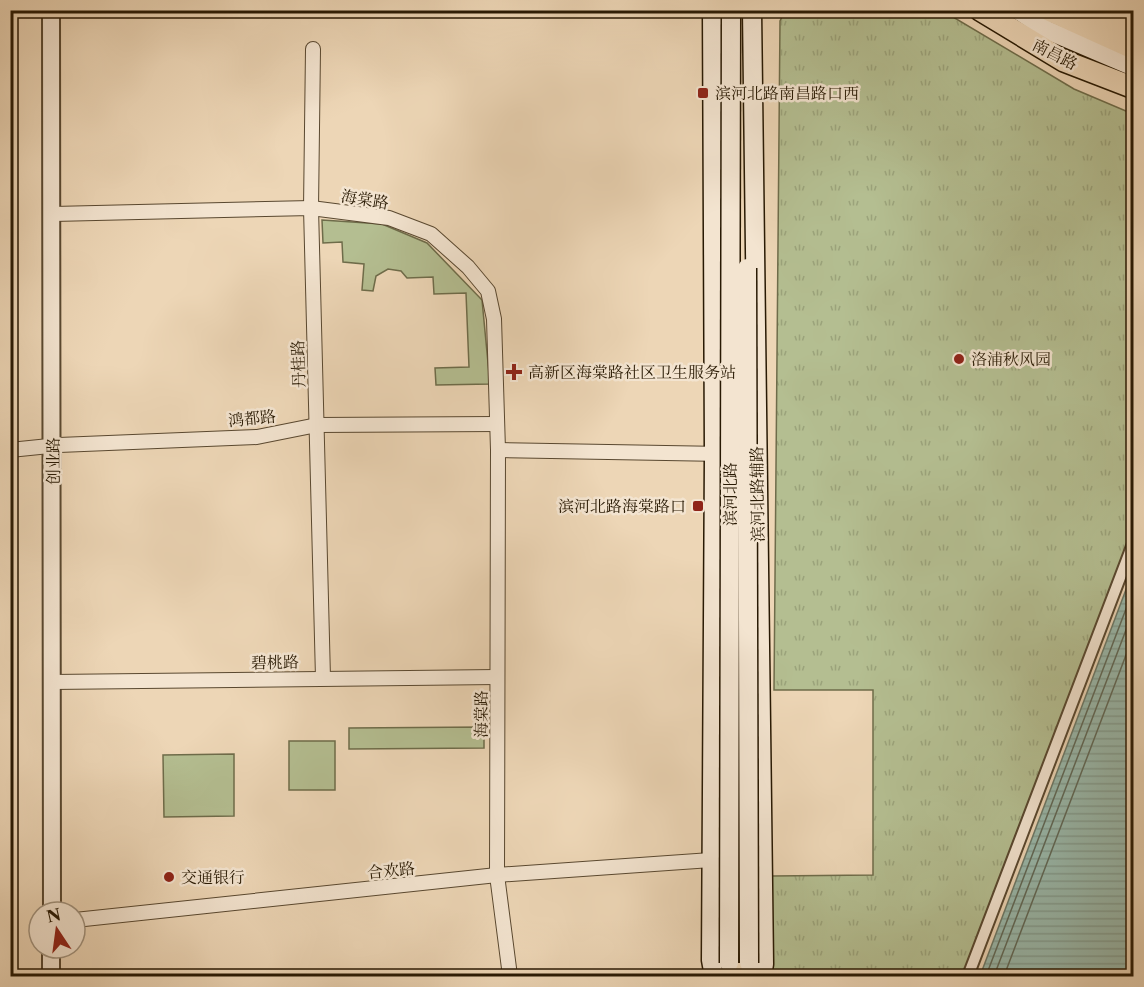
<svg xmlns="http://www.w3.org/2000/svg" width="1144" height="987" viewBox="0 0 1144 987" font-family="'Libre Caslon Text','Noto Serif SC',serif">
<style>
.grass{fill:#b4be91;stroke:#6e6c4a;stroke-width:1.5}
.park{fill:url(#park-tufts);stroke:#6e6c4a;stroke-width:1.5}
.water{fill:url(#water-rules);stroke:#6c7968;stroke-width:1.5}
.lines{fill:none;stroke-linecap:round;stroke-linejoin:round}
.shore{stroke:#606958;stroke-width:1.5}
.pedestrian-casing{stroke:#594830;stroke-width:14}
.minor-casing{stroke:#594830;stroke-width:16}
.tertiary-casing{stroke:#594830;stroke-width:20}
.secondary-casing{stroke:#281903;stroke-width:21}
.primary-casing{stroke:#281903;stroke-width:24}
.trunk-casing{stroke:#281903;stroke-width:26}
.pedestrian{stroke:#f3e4d0;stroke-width:10}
.minor{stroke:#f3e4d0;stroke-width:14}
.tertiary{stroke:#f3e4d0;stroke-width:16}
.secondary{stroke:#f3e4d0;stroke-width:18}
.primary{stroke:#edd6b6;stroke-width:21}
.trunk{stroke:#edd6b6;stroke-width:22}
.secondary-bridge-casing{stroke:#281903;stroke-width:21;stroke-linecap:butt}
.secondary-bridge{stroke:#f3e4d0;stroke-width:18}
.poi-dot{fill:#8f2418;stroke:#f3e4d0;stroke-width:2}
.labels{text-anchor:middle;stroke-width:5;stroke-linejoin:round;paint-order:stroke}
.street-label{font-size:16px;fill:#281903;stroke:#f3e4d0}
.poi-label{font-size:16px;fill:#281903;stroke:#f3e4d0;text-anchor:start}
</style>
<defs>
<pattern id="park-tufts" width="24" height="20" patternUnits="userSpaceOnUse" patternTransform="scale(1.5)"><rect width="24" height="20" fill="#b4be91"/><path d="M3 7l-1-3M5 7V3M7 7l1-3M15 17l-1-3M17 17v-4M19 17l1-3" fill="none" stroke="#9ba37b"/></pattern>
<pattern id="water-rules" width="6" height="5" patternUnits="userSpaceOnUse" patternTransform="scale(1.5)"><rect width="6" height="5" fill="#99b9ac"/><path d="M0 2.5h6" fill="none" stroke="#849e92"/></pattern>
</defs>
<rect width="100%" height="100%" fill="#edd6b6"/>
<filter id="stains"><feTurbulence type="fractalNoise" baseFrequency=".00333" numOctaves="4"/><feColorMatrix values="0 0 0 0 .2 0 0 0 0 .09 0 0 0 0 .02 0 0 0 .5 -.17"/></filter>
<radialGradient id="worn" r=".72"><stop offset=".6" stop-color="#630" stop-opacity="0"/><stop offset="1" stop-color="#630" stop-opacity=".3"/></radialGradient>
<g class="grass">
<path d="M322 220 382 224 427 243 482 300 490 384 436 385 435 368 469 367 466 293 434 294 433 277 407 278 401 271 388 269 376 276 373 291 362 290 364 264 343 262 342 242 323 243Z"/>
<path d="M484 727V748L349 749V728Z"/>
<rect x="289" y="741" width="46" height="49"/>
<path d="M234 754V816L164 817 163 755Z"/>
</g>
<path class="park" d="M785 11H943L1074 89 1133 114V541L968 976H771L772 876 873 875V690H774L780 21Z"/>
<path class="water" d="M1133 571V976H980Z"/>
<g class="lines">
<g class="shore">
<path d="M986 976 1134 588"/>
<path d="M994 976 1134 609"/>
<path d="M1004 976 1134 634"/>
</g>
<g class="pedestrian-casing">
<path id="pedestrian" d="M968 976 1134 541"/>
</g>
<g class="minor-casing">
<g id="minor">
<path d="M313 49 311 208 323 678"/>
<path d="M53 214 311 208 389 218 431 234 468 267 488 291 494 319 498 450 497 875 510 976"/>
<path d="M10 450 59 445 257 437 317 425 497 424"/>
<path d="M498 450 723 454"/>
<path d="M52 682 497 677"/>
<path d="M75 920 497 875 711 860"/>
</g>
</g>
<g class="tertiary-casing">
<g id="tertiary">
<path d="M51 10 52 912"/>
<path d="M51 976V948"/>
</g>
</g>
<g class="secondary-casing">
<g id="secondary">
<path d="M712 10 714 454 711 960 714 976"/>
<path d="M752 10 764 964 762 976"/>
<path d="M1018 10 1047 30 1134 67"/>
</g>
</g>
<g class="primary-casing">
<path id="primary" d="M980 10 1064 61 1134 88"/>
</g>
<g class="trunk-casing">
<g id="trunk">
<path d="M1050 10 1134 48"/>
<path d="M1097 10 1134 27"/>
</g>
</g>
<use href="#pedestrian" class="pedestrian"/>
<use href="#minor" class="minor"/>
<use href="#tertiary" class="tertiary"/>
<use href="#secondary" class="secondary"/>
<use href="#primary" class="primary"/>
<use href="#trunk" class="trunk"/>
<g class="secondary-bridge-casing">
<g id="secondary-bridge">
<path d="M747 268 749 963"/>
<path d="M729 963 731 10"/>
</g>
</g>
<use href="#secondary-bridge" class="secondary-bridge"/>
</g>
<g class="poi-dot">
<rect x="697" y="87" width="12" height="12" rx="3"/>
<circle cx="959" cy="359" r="6"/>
<path d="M511 363h6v6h6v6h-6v6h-6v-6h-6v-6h6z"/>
<rect x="692" y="500" width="12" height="12" rx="3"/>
<circle cx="169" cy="877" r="6"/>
</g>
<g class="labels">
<g class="street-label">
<text transform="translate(1055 54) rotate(27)" y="6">南昌路</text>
<text transform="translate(365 199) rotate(9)" y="6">海棠路</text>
<text transform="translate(298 364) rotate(-92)" y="6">丹桂路</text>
<text transform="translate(252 418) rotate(-6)" y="6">鸿都路</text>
<text transform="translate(53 461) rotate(-90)" y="6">创业路</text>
<text transform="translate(730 494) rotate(-90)" y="6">滨河北路</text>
<text transform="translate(757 494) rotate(-91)" y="6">滨河北路辅路</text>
<text transform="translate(275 662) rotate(-1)" y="6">碧桃路</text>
<text transform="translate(481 714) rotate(-90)" y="6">海棠路</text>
<text transform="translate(391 870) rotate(-6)" y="6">合欢路</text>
</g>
<g class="poi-label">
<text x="715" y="99">滨河北路南昌路口西</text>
<text x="971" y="365">洛浦秋风园</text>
<text x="528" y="378">高新区海棠路社区卫生服务站</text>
<text x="686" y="512" text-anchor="end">滨河北路海棠路口</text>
<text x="181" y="883">交通银行</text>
</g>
</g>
<rect width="1144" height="987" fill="none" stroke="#edd6b6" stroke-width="36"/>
<rect x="12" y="12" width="1120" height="963" fill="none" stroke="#281903" stroke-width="3"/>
<rect x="18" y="18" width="1108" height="951" fill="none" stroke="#281903" stroke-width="1.5"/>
<g transform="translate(57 930) rotate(347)"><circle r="28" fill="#f3e4d0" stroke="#a2937e" stroke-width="1.5"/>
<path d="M0-4.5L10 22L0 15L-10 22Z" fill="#8f2418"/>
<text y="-9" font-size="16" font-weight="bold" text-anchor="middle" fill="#281903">N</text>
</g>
<rect width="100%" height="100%" filter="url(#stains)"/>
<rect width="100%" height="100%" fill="url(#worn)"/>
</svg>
